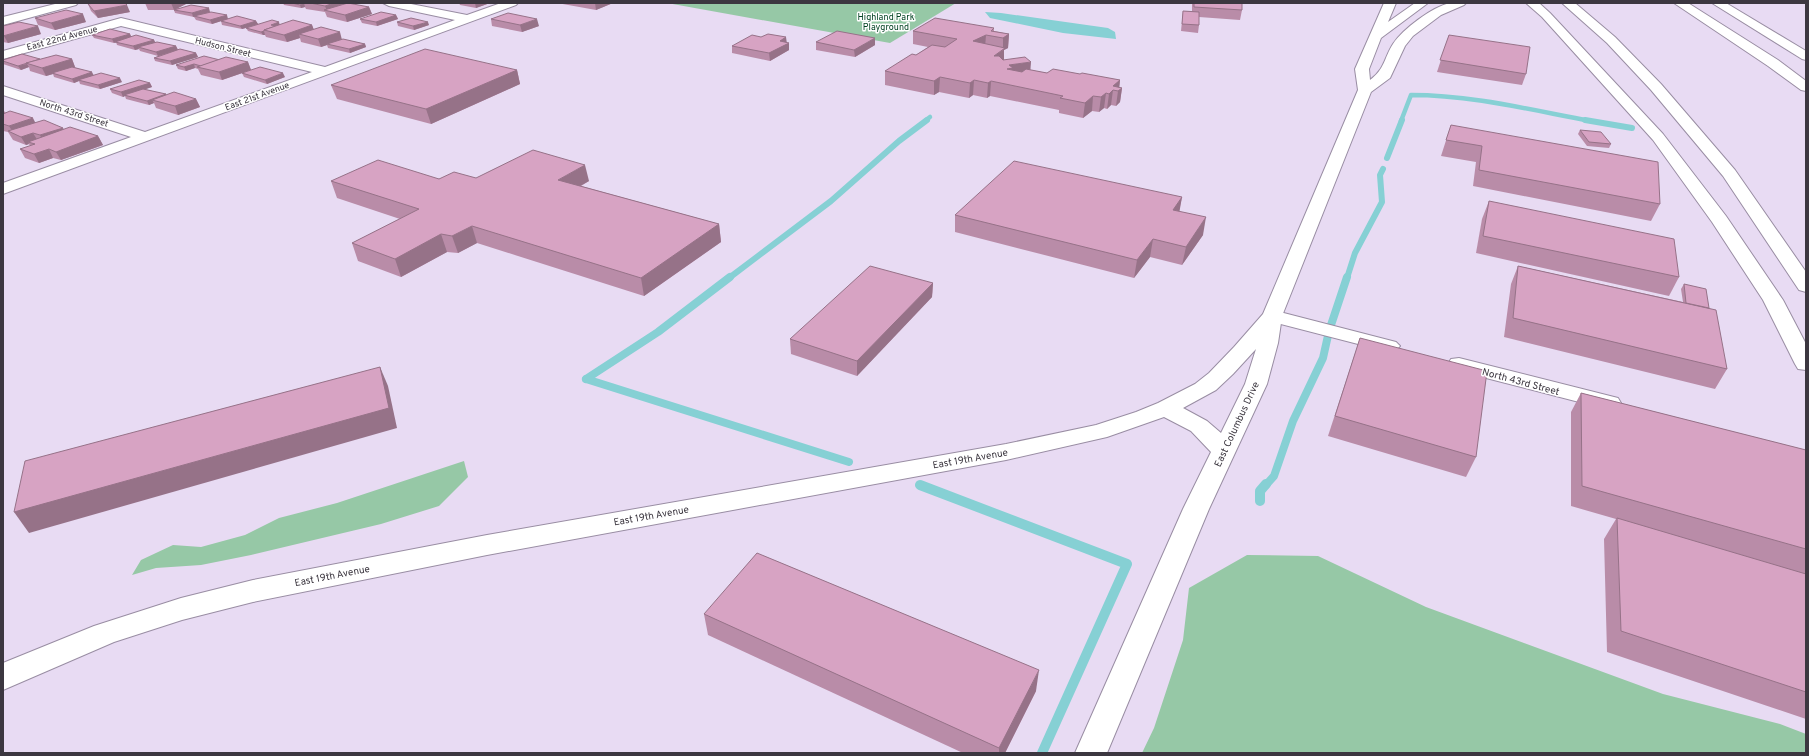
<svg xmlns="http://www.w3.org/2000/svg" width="1809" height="756" viewBox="0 0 1809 756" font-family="Overpass,sans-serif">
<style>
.green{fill:#96c8a6}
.water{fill:#86d0d4}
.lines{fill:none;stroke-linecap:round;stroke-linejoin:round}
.stream-far3{stroke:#86d0d4;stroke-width:4.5}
.stream-far2{stroke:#86d0d4;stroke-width:6}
.stream-far1{stroke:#86d0d4;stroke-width:8}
.stream{stroke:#86d0d4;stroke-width:10}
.minor-casing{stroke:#998da3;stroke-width:2}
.major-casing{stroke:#998da3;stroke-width:2}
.highway-casing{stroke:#998da3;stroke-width:2}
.minor{fill:#fff;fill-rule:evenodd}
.major{fill:#fff;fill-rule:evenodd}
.highway{fill:#fff;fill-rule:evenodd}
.wall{fill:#b98ca8}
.shaded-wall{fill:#967288}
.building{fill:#d7a3c3;stroke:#967288}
.labels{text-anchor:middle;stroke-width:3;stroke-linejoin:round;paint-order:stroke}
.far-park-label{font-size:9px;fill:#004222;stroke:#fff}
.far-street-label{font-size:9px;fill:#3c3740;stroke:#fff}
.street-label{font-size:10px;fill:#3c3740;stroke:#fff}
</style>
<rect width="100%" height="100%" fill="#e8dbf3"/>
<g class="green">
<path d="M667 3H956L890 43Z"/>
<path d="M464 461 468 477 439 506 381 524 251 555 201 565 156 568 132 575 141 560 173 545 201 547 245 535 279 518 337 503Z"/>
<path d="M1247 555 1318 556 1426 607 1663 694 1780 724 1806 734V753H1142L1154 728 1183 640 1189 588Z"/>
</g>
<path class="water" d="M985 12 1001 13 1108 28 1115 32 1116 39 1063 33 990 18Z"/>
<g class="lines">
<g class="stream-far3">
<path d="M925 121 930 117"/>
<path d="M1401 121 1411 95C1471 95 1531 110 1591 121"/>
</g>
<g class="stream-far2">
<path d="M1585 120 1632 128"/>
<path d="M1387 158 1402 120"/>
<path d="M729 278 831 201 899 141 927 120"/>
<path d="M1347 278 1355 253 1382 202 1380 175 1383 169"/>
</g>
<g class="stream-far1">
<path d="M586 379 658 332 730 277"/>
<path d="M586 379 849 462"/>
<path d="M1266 485 1274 476 1293 421 1323 358 1329 331 1347 277"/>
</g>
<g class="stream">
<path d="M920 485 1127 564 1042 753"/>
<path d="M1260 501V491L1266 484"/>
</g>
<g class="minor-casing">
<g id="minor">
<path d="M383 3H406L467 15 501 3H518L516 5 3 194V183L131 137 3 95V86L145 132 312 72 121 26 3 59V51L121 18 325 67 455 20 389 6Z"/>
<path d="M1272 310 1396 342 1400 346 1396 350 1389 352 1265 320 1262 316 1265 312Z"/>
<path d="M1459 358 1618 398 1621 403 1618 408 1610 410 1451 369 1448 364 1451 359Z"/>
</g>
</g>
<g class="major-casing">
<g id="major">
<path d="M59 3H78L76 5 3 25V17Z"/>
<path d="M1384 3H1396L1388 22 1415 3H1428L1381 38 1369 69 1370 80C1385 69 1384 58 1393 44 1403 29 1432 7 1450 3 1455 2 1461 3 1466 3L1464 5 1441 15 1413 36 1405 46 1390 78 1371 92 1282 316 1278 343 1267 384 1209 509 1107 753H1075L1183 509 1211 452 1191 431 1164 417 1107 437 1006 460 487 555 253 602 182 620 114 642 3 690V663L94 626 181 598 253 580 487 535 1006 444 1096 425 1136 412 1158 403 1195 384 1209 373 1234 347 1263 314 1358 90 1355 69ZM1256 349 1245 384 1221 433 1207 421 1183 408 1216 390 1233 374Z"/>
</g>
</g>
<g class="highway-casing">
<g id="highway">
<path d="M1526 3H1539L1550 13 1663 134 1726 216 1783 300 1806 344V370L1798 369 1795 364 1763 300 1712 222 1653 140 1542 17Z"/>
<path d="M1562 3H1575L1615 37 1661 84 1735 170 1806 272V292L1799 290 1723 176 1651 90 1607 43Z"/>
<path d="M1674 3H1688L1778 60 1806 81V91L1801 90 1768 66Z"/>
<path d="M1712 3H1726L1806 51V60L1802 59Z"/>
</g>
</g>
<use href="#minor" class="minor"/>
<use href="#major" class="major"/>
<use href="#highway" class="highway"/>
</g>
<g class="wall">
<path d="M145 3H185L186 4 178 8 210 12 228 19 256 21 258 24 312 25 314 30 342 39 365 44 366 47 350 53 328 48 327 45 321 47 301 42 300 38 287 42 266 37 265 35H263L248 31 246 28 242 29 222 25 221 21 212 24 196 20 194 17 175 13 174 10H148Z"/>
<path d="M267 3H279L274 4Z"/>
<path d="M283 3H343L344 4 369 7 372 14 347 22 327 17 325 12 306 9 305 7 301 8 284 5Z"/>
<path d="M459 3H490L476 8 460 5Z"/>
<path d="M557 3H613L596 10Z"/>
<path d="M1192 3H1242V10L1240 20 1199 17V25L1198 33 1181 31 1183 11H1192Z"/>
<path d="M88 4 130 12 98 18 91 11Z"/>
<path d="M396 15 398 19 377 26 362 23 360 19Z"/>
<path d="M35 18 86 22 55 30 38 25Z"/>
<path d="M491 19 539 26 522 32 492 26Z"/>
<path d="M397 22 429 25 414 30 398 26Z"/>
<path d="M3 26 41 34 8 43 3 42Z"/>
<path d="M994 28V31L1009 34 1008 48 1004 50V60L1030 70 1047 73 1080 74 1120 80 1119 87 1122 88 1120 102 1116 106 1111 105 1107 109 1104 108 1099 112 1092 111 1083 118 1059 113V110L990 96 987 98 973 95 969 98 939 92 934 95 885 85V71L916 55 928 47 913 44V31Z"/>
<path d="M130 34 131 37 154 40 155 42 176 46 178 50 196 53 198 57 172 65 155 61 154 58 158 56 140 51 139 49 135 50 117 45 116 42 114 43 94 38 92 35Z"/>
<path d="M1449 35 1526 74 1522 85 1437 72Z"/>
<path d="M761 37H786V42L789 50 770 61 732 53V46Z"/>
<path d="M816 42 875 45 855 57 816 50Z"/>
<path d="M72 59 75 67H74L93 75 122 82 100 89 80 84 79 81 74 83 54 77 53 74 46 76 30 71 29 67 21 70 3 64V60Z"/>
<path d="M220 60 248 62 251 70 222 80 201 75 198 69 195 68 186 71 178 69 176 65Z"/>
<path d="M517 70 520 84 431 124 337 99 331 85Z"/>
<path d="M242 73 285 77 267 84 244 77Z"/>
<path d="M150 83 152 87 145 89 166 95 196 99 200 107 178 115 156 108 154 103 149 105 126 99 125 96 123 97 112 93 110 89Z"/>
<path d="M3 110 6 113 36 123 64 130 98 136 103 145 61 160 53 158 39 163 25 158 20 149 30 146 29 144 26 145 13 140 8 132 3 131Z"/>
<path d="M1451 125 1660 204 1651 221 1473 186 1476 162 1441 156Z"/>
<path d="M1580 130 1611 144 1609 148 1587 146 1578 134Z"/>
<path d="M476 178 589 181 581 186 719 224 721 242 644 296 477 243 458 253 447 252 401 277 358 261 352 243 400 219 337 198 331 181Z"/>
<path d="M1182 197 1179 211 1203 235 1182 265 1150 257 1134 278 955 232V215Z"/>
<path d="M1489 201 1679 277 1669 296 1476 253 1482 219Z"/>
<path d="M1518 266 1683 302 1681 289 1684 284 1709 308 1727 369 1715 389 1504 337 1511 284Z"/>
<path d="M933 283 932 297 857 376 791 354 790 339Z"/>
<path d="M1360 338 1476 457 1466 477 1328 436Z"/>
<path d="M1581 393 1806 450V719L1607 652 1604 539 1616 519 1571 506V412Z"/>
<path d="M704 614 1036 691 1005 753H963L708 635Z"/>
</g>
<g class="shaded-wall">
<path d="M171 3H185L186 4 174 10Z"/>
<path d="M304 3 305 7 301 8 300 5Z"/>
<path d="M334 3H343L345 7 327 11 325 6Z"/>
<path d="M475 3H490L476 8Z"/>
<path d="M595 3H613L596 10Z"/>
<path d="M127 5 130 12 98 18 94 11Z"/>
<path d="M369 7 372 14 347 22 345 15Z"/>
<path d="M209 8 210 12 193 17 192 13Z"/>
<path d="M83 14 86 22 55 30 51 23Z"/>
<path d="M227 15 228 19 212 24 210 20Z"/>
<path d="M396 15 398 19 377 26 376 22Z"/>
<path d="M537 19 539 26 522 32 520 25Z"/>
<path d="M256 21 258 24 242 29 240 26Z"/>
<path d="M279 22 280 26 272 28 271 25Z"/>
<path d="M428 22 429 25 414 30 413 26Z"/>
<path d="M312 25 315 33 299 34 300 38 287 42 284 35Z"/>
<path d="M38 26 41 34 8 43 4 36Z"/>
<path d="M264 31 265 35H263L261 32Z"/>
<path d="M340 32 342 40 327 44V45L321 47 318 39Z"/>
<path d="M130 34 132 38 115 42H116L114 43 112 39Z"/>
<path d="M1009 34 1008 48 1004 50V62L994 56 1003 50V38Z"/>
<path d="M986 35 985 48 973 41Z"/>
<path d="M786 37 787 44 789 43V50L770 61 769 53 780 41Z"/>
<path d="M875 38V45L855 57 854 50Z"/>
<path d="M154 40 156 44 138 47 139 49 135 50 133 46Z"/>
<path d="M365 44 366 47 350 53 349 49Z"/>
<path d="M176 46 178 50 158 56 156 52Z"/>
<path d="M196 53 198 57 172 65 170 61Z"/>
<path d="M72 59 75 67 54 73H52L53 74 46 76 42 68Z"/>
<path d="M248 62 251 70 222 80 219 72Z"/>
<path d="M1031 62 1030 76 1006 83 1009 65Z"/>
<path d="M27 64 29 67 21 70 18 66Z"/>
<path d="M194 64 195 68 186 71 184 67Z"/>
<path d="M517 70 520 84 431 124 426 109Z"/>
<path d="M92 72 94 76 78 80 79 81 74 83 72 79Z"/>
<path d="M283 73 285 77 267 84 265 80Z"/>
<path d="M940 77 939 92 934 95V81Z"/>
<path d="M120 78 122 82 100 89 98 85Z"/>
<path d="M974 80 973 95 969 98 970 83Z"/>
<path d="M1120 80 1119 90 1122 88 1120 102 1116 106 1118 91 1113 90 1111 105 1107 109 1109 94 1113 86Z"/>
<path d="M991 81 990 96 987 98 988 83Z"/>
<path d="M150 83 152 87 126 96 124 95 125 96 123 97 121 92Z"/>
<path d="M1106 93 1104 108 1099 112 1101 97Z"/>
<path d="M166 94 168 98 152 100 154 103 149 105 147 101Z"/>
<path d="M1093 96 1092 111 1083 118 1085 103Z"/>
<path d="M196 99 200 107 178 115 175 106Z"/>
<path d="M33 118 37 126 14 134 9 126Z"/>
<path d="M63 128 68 136 44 144 40 135Z"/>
<path d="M33 133 38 141 28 142 29 144 26 145 21 137Z"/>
<path d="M98 136 103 145 61 160 56 152Z"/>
<path d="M49 149 53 158 39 163 34 154Z"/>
<path d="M585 165 589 181 562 196 558 180Z"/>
<path d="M1182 197 1179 214 1173 210Z"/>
<path d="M1206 217 1203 235 1182 265 1186 247Z"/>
<path d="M719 224 721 242 644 296 641 278Z"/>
<path d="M472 226 477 243 458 253 452 236Z"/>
<path d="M441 234 447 252 401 277 395 259Z"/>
<path d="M1153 239 1150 257 1134 278 1137 260Z"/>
<path d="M933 283 932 297 857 376V361Z"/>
<path d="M380 367 388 386 397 428 29 533 14 512Z"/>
<path d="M1039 670 1036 691 1005 753H999V748Z"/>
</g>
<g class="building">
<path d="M94 3H125L127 5 94 11 88 4Z"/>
<path d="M292 3H304L300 5Z"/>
<path d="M310 3H334L325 6Z"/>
<path d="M348 3 369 7 345 15 324 10Z"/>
<path d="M1194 3H1242V10L1194 7Z"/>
<path d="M191 5 209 8 192 13 174 10Z"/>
<path d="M66 10 83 14 51 23 35 18Z"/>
<path d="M1183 11 1199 12V25L1182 24Z"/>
<path d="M211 12 227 15 210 20 194 16Z"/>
<path d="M381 12 396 15 376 22 360 19Z"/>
<path d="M508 13 537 19 520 25 491 19Z"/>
<path d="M237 16 256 21 240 26 221 21Z"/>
<path d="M411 18 428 22 413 26 397 22Z"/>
<path d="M935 18 994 28 991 31 1009 34 1003 38 986 35 973 41 1005 48 994 56H999L1003 60 1025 57 1031 62 1009 65 1013 68 1007 69 1022 72 1026 69 1047 73 1053 69 1080 74 1082 73 1120 80 1113 86 1122 88 1118 91 1113 90 1109 94 1106 93 1101 97 1093 96 1085 103 1060 98 1063 96 991 81 988 83 974 80 970 83 940 77 934 81 885 71 912 54 916 55 932 45 945 47 957 39 913 31Z"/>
<path d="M272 20 279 22 271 25 276 26 264 30V31L261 32 246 28Z"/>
<path d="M293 20 312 25 284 35 264 30Z"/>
<path d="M19 22 38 26 3 36V26Z"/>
<path d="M321 27 340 32 318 39 299 34Z"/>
<path d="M110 29 130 34 112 39 92 35Z"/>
<path d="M837 31 875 38 854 50 816 42Z"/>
<path d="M768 34 786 37 780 41 789 43 769 53 732 46 752 35 761 37Z"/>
<path d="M136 35 154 40 133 46 115 42Z"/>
<path d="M1449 35 1530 47 1526 74 1440 60Z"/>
<path d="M343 39 365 44 349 49 327 44Z"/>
<path d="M157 42 176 46 156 52 138 47Z"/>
<path d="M180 49 196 53 170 61 154 58Z"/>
<path d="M425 49 517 70 426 109 331 85Z"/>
<path d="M22 54 40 59 18 66 3 61V60Z"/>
<path d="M56 55 72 59 42 68 26 63Z"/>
<path d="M204 56 220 60 201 66 194 64 184 67 176 65Z"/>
<path d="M226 57 248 62 219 72 197 67Z"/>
<path d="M72 67 92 72 72 79 52 73Z"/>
<path d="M260 67 283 73 265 80 242 73Z"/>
<path d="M101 73 120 78 98 85 78 80Z"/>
<path d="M139 80 150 83 121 92 110 89Z"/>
<path d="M143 89 166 94 147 101 124 95Z"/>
<path d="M174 92 196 99 175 106 152 100Z"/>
<path d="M10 111 33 118 9 126 3 124V114Z"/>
<path d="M44 120 63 128 40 135 33 133 21 137 8 131Z"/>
<path d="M1451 125 1658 162 1660 204 1479 170 1482 146 1446 140Z"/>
<path d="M70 127 98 136 56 152 49 149 34 154 20 149 35 144 28 142Z"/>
<path d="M1580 130 1601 132 1611 144 1589 142Z"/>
<path d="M533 150 585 165 558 180 719 224 641 278 472 226 452 236 441 234 395 259 352 243 419 209 331 181 378 160 439 179 454 172 476 178Z"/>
<path d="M1014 161 1182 197 1173 210 1206 217 1186 247 1153 239 1137 260 955 215Z"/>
<path d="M1489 201 1674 239 1679 277 1483 236Z"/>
<path d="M870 266 933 283 857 361 790 339Z"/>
<path d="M1518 266 1716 310 1727 369 1513 318Z"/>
<path d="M1684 284 1706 289 1709 308 1686 303Z"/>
<path d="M1360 338 1487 371 1476 457 1335 416Z"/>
<path d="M380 367 389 408 14 512 25 461Z"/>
<path d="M1581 393 1806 450V549L1582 486Z"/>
<path d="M1617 518 1806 574V692L1621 631Z"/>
<path d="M757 553 1039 670 999 748 704 614Z"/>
</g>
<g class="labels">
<g class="far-park-label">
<text x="886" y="20">Highland Park<tspan x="886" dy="10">Playground</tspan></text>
</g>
<g class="far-street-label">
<text transform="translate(62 38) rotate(-15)" y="3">East 22nd Avenue</text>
<text transform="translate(223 47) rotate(14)" y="3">Hudson Street</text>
<text transform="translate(257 96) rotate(-20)" y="3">East 21st Avenue</text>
<text transform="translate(74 113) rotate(18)" y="3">North 43rd Street</text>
</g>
<g class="street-label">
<text transform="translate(1521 381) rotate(15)" y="4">North 43rd Street</text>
<text transform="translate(1236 424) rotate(-65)" y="4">East Columbus Drive</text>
<text transform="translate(970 458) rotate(-10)" y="4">East 19th Avenue</text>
<text transform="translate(651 515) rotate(-10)" y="4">East 19th Avenue</text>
<text transform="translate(332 575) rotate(-11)" y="4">East 19th Avenue</text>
</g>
</g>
<rect width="1809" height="756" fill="none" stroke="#3c3740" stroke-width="8"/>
</svg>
